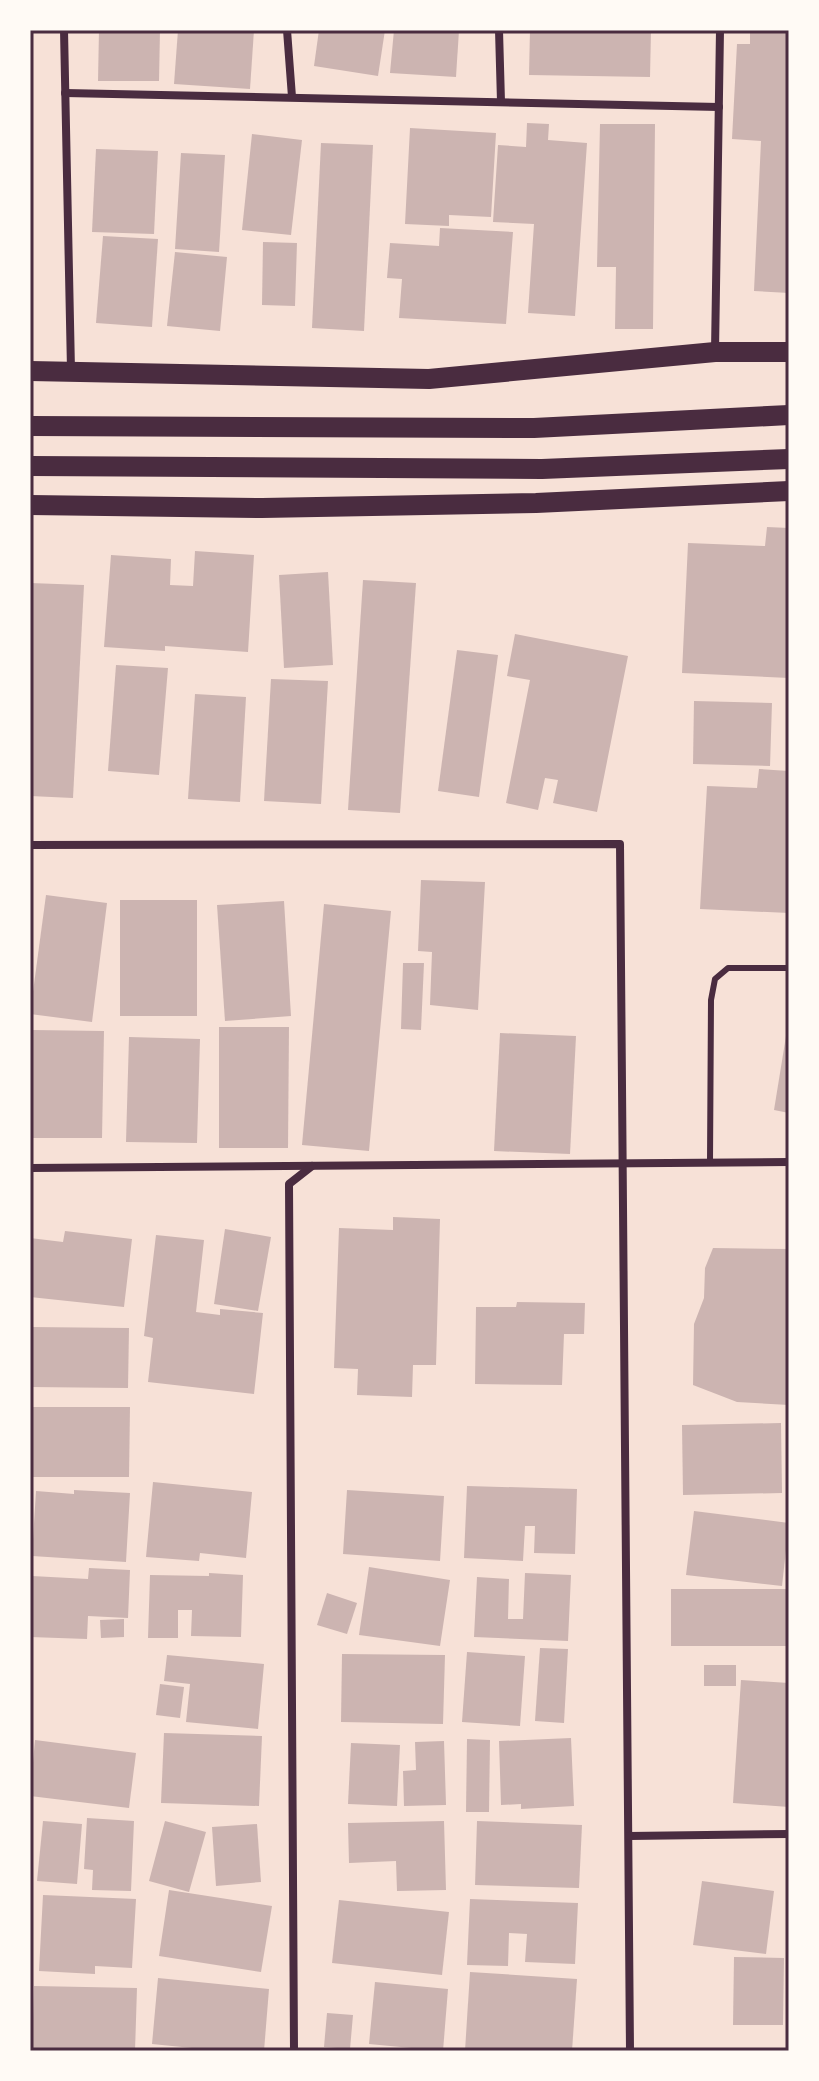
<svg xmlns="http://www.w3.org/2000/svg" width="819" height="2081" viewBox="0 0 819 2081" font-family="Lora,serif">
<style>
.building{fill:#ccb4b1}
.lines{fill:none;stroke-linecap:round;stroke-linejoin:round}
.service{stroke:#4a2c40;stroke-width:6}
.minor{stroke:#4a2c40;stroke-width:8}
.primary{stroke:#4a2c40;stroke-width:20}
.neatline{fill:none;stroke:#4a2c40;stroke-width:3}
</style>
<rect width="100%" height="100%" fill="#f7e1d7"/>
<g class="building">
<path d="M99 30H160L159 81H98Z"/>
<path d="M178 30H254L250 89 174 84Z"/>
<path d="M319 30H385L378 76 314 66Z"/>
<path d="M394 30H459L456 77 390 73Z"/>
<path d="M530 30H651L650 77 529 75Z"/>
<path d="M750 30H789V293L754 291 761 141 732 139 737 44H750Z"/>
<path d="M527 123 549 124 548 140 587 143 575 316 528 313 534 224 493 222 498 145 526 147Z"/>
<path d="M600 124H655L653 329H615L616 267H597Z"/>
<path d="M410 128 496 133 491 217 449 215V226L405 224Z"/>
<path d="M252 134 302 140 291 235 242 230Z"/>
<path d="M321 143 373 145 364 331 312 328Z"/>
<path d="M96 149 158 151 154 234 92 232Z"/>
<path d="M181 153 225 155 219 252 175 249Z"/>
<path d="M440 228 513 232 506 324 399 318 402 279 387 278 390 243 439 246Z"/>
<path d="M103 236 158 239 152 327 96 323Z"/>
<path d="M263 242 297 243 295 306 262 305Z"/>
<path d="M175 252 227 257 220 331 167 326Z"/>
<path d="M767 527 789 528V678L682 673 688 543 765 546Z"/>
<path d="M195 551 254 555 248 652 165 646V651L104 647 111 555 171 559 170 585 193 586Z"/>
<path d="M328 572 333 665 284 668 279 575Z"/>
<path d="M363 580 416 583 400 813 348 810Z"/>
<path d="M30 583 84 585 73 798 30 796Z"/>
<path d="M515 634 628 656 597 812 553 803 558 780 545 778 538 810 506 803 530 680 507 676Z"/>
<path d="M457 650 498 655 479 797 438 791Z"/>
<path d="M116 665 168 668 159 775 108 771Z"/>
<path d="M271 679 328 681 321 804 264 801Z"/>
<path d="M195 694 246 697 240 802 188 799Z"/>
<path d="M694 701 772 703 770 766 693 764Z"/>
<path d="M759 769 789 771V913L700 909 707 786 757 788Z"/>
<path d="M421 880 485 882 478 1010 430 1005 432 952 418 951Z"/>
<path d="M46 895 107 903 92 1022 30 1014Z"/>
<rect x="120" y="900" width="77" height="116"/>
<path d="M284 901 291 1016 225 1021 217 905Z"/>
<path d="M324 904 391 911 369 1151 302 1145Z"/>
<path d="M403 963H424L421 1030 401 1029Z"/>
<path d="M219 1027H289L288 1148H219Z"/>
<path d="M33 1030 104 1031 102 1138H31Z"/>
<path d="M787 1030H789V1113L774 1110Z"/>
<path d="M500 1033 576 1036 570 1154 494 1151Z"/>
<path d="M129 1037 200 1039 197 1143 126 1142Z"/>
<path d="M393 1217 440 1219 436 1365H413L412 1397 357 1395 358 1369 334 1368 339 1228 393 1230Z"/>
<path d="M225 1229 271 1237 258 1311 214 1304Z"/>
<path d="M65 1231 132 1239 124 1307 30 1297V1238L63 1242Z"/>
<path d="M156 1235 204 1240 196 1312 220 1315V1309L263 1313 254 1394 148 1382 153 1338 144 1336Z"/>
<path d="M713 1248 789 1249V1405L737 1402 693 1385 694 1324 704 1298 705 1268Z"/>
<path d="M517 1302 585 1303 584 1334H564L562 1385 475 1384 476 1307H516Z"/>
<path d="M30 1327 129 1328 128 1388 30 1387Z"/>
<path d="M30 1407H130L129 1477H30Z"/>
<path d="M781 1423 782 1493 683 1495 682 1425Z"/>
<path d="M153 1482 252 1492 246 1558 200 1553 199 1561 146 1557Z"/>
<path d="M467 1486 577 1489 575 1554 534 1553 535 1526H525L523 1561 464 1558Z"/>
<path d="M74 1490 130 1493 126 1562 32 1556 36 1491 74 1494Z"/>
<path d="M347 1490 444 1496 440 1561 343 1554Z"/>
<path d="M694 1511 789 1523 782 1586 686 1575Z"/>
<path d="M369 1567 450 1580 440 1646 359 1635Z"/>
<path d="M89 1568 130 1570 128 1618 88 1616 87 1639 30 1637 32 1576 88 1579Z"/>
<path d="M209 1573 243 1575 241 1637 191 1636 192 1610H178V1638H148L150 1575 209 1576Z"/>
<path d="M525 1573 571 1575 568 1641 474 1637 477 1577 509 1579 508 1619H523Z"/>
<rect x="671" y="1589" width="118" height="57"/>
<path d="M327 1593 357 1603 347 1634 317 1625Z"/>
<path d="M124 1619V1637L101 1638 100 1620Z"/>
<path d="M540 1648 568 1649 564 1723 535 1721Z"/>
<path d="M467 1652 525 1656 520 1726 462 1722Z"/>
<path d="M342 1654 445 1655 443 1724 341 1722Z"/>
<path d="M167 1655 264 1664 258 1729 186 1722 190 1684 164 1681Z"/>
<rect x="704" y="1665" width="32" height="21"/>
<path d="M741 1680 789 1683V1807L733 1803Z"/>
<path d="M160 1684 184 1687 180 1718 156 1715Z"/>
<path d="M164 1733 262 1736 259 1806 161 1803Z"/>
<path d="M571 1738 574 1806 521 1809V1804L501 1805 499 1741Z"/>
<path d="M467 1739 490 1740 489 1812H466Z"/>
<path d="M35 1740 136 1753 129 1808 30 1796Z"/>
<path d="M444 1741 446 1805 404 1806 403 1771 416 1770 415 1742Z"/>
<path d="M351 1743 400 1745 397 1806 348 1804Z"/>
<path d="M87 1818 134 1821 131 1891 92 1890 93 1870 84 1869Z"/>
<path d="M43 1821 82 1824 77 1884 37 1881Z"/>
<path d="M165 1821 206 1832 189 1892 149 1881Z"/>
<path d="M444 1821 446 1890 397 1891 396 1861 349 1863 348 1823Z"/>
<path d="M477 1821 582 1825 579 1888 475 1885Z"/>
<path d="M257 1824 261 1882 216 1886 212 1827Z"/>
<path d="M702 1881 774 1891 766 1954 693 1945Z"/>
<path d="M169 1890 272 1906 261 1972 159 1956Z"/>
<path d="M43 1895 136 1899 132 1968 95 1966V1974L39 1971Z"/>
<path d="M470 1899 578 1903 575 1964 525 1962 527 1934 509 1933 508 1966 467 1965Z"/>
<path d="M339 1900 449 1912 442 1975 332 1963Z"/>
<path d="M734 1957 784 1958 783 2025H733Z"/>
<path d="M470 1972 577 1979 572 2051H465Z"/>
<path d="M158 1978 269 1989 264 2051H222L152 2044Z"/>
<path d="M375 1982 448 1989 443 2051 369 2044Z"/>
<path d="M34 1986 137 1988 135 2051H32Z"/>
<path d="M327 2013 353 2015 350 2049 324 2047Z"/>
</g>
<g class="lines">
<path class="service" d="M710 1162 711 1000 715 979 728 968H789"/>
<g class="minor">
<path d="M64 30 71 370"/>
<path d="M287 30 292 97"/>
<path d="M499 30 501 102"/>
<path d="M65 93 719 107"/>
<path d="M715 352 720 30"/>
<path d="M30 845 620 844 630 2051"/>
<path d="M30 1168 789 1162"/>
<path d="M629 1836 789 1834"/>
<path d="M294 2051 289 1184 312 1166"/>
</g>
<g class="primary">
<path d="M30 371 429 379 715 352H789"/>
<path d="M30 426 534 428 789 415"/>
<path d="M30 466 542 469 789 459"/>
<path d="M30 505 262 508 536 503 789 491"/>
</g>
</g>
<rect width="819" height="2081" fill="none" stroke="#fffaf5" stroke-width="64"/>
<rect x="32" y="32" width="755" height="2017" class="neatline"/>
</svg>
